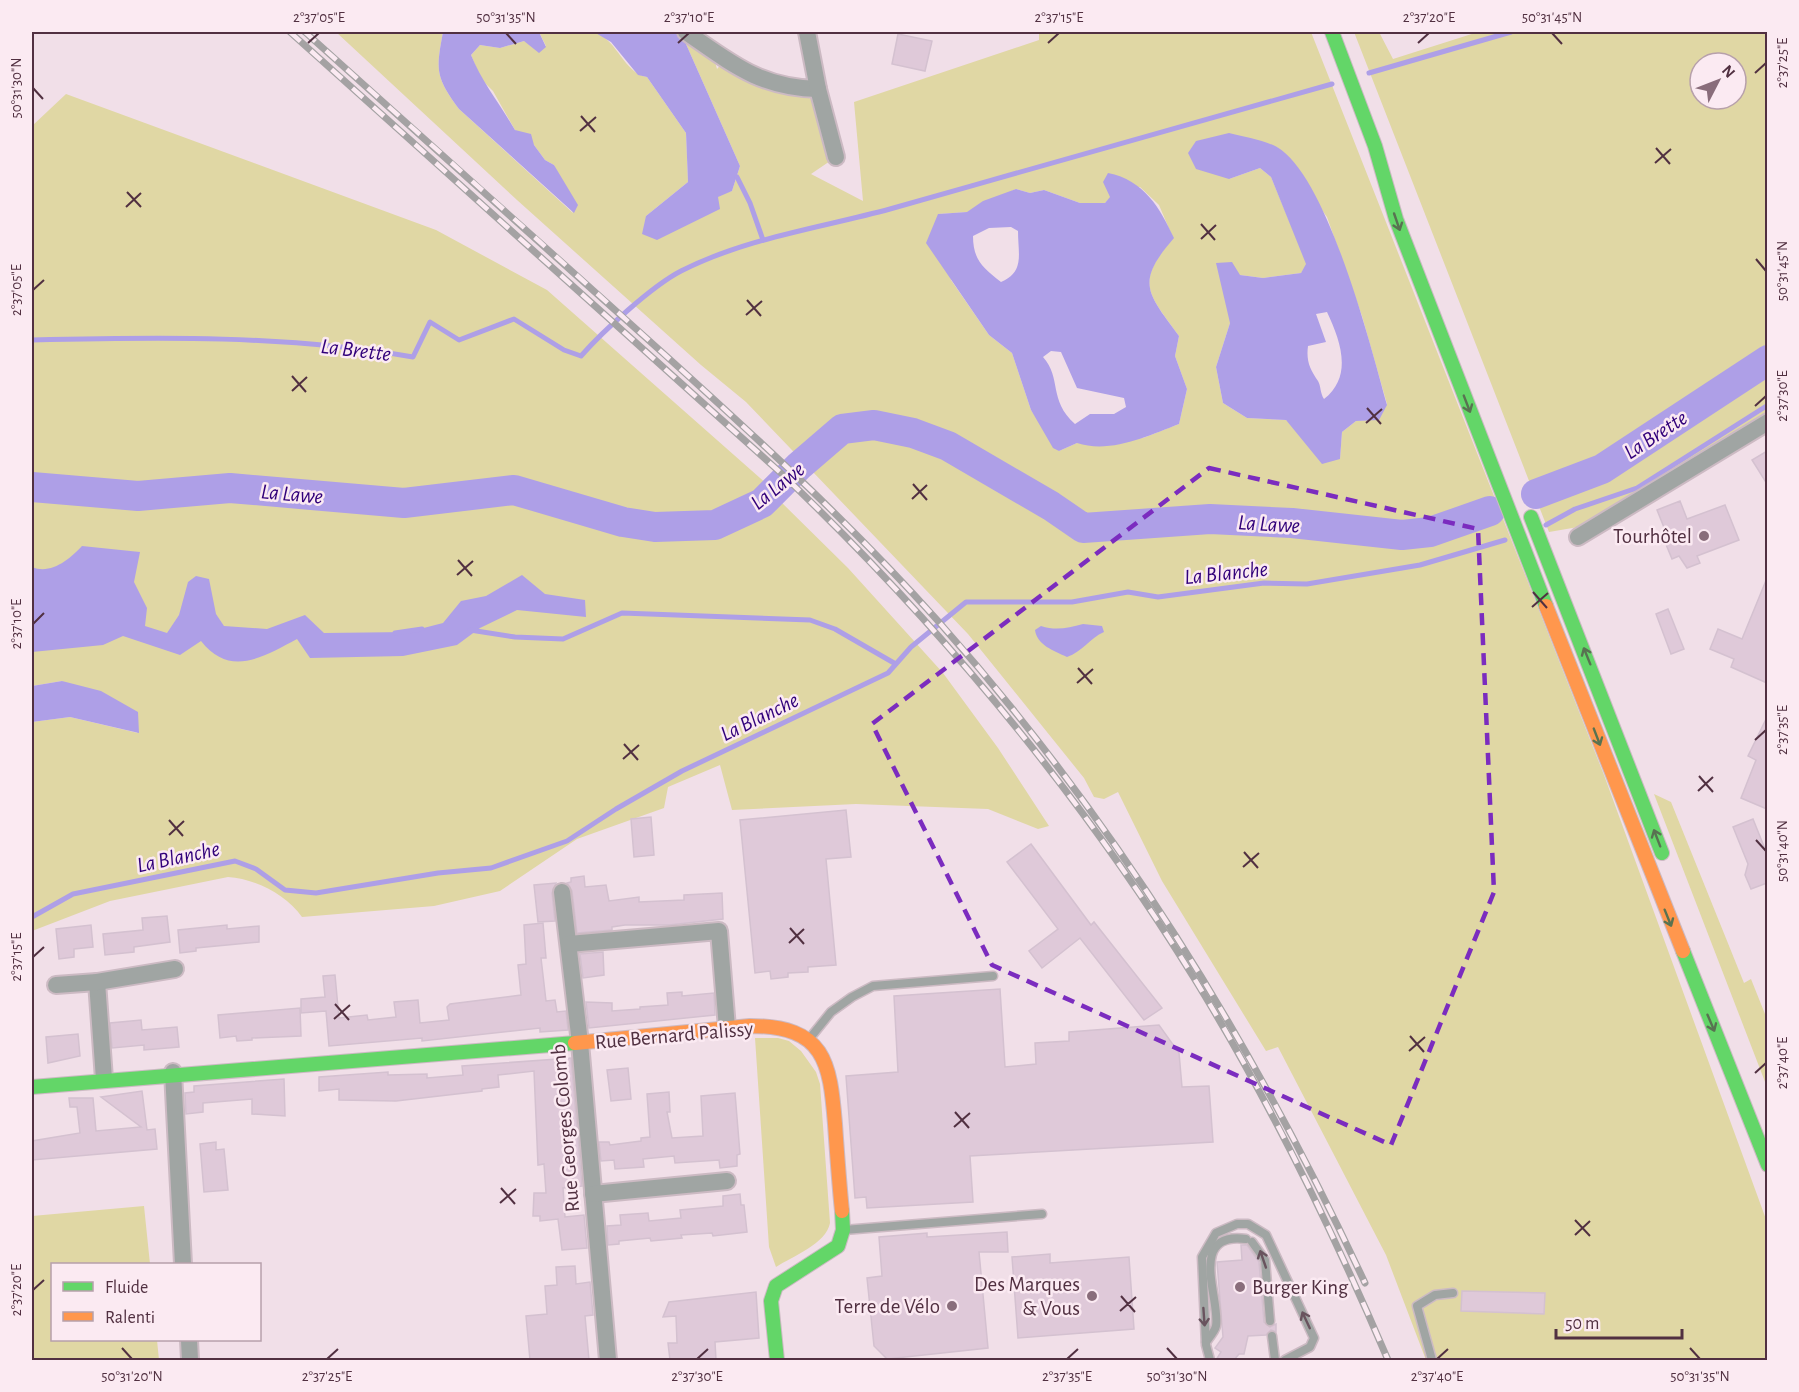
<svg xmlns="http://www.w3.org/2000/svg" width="1799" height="1392" viewBox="0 0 1799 1392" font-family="'Alegreya Sans',sans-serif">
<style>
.green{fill:#e0d7a4;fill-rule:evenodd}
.water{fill:#ae9fe7;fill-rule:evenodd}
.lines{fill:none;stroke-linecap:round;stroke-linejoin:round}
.stream{stroke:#ae9fe7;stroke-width:5}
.river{stroke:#ae9fe7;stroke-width:30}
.building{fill:#dfc9d9;stroke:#d4c1d0;stroke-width:1.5}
.lane-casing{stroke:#ccbac3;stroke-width:11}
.street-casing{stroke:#ccbac3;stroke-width:20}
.fast-casing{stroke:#ccbac3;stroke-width:16}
.slow-casing{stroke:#ccbac3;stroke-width:16}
.lane{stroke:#a0a5a3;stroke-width:8}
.street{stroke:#a0a5a3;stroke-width:16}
.fast{stroke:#63d668;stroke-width:14}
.slow{stroke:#ff974d;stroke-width:14}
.rail-casing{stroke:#a4a2a3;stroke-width:7}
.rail{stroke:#fbeaf2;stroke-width:4.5;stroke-dasharray:14;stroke-linecap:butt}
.oneway{stroke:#587251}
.oneway2{stroke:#69535e}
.marked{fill:none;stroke:#7b2cbf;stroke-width:4.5;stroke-dasharray:12 8;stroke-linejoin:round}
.ticks{fill:none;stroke:#513041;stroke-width:2}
.poi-dot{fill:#896d7b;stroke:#fbeaf2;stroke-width:2}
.labels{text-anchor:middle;stroke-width:5;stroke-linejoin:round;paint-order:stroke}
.poi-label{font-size:21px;fill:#513041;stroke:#fbeaf2;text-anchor:end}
.street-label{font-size:21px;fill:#513041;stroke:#fbeaf2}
.water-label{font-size:22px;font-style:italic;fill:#31007a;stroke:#fbeaf2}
.neatline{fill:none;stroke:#513041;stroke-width:2}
.ticks-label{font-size:15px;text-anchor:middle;fill:#513041}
</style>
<rect width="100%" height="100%" fill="#f1dfe8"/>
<g class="green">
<path d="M336 32H443C436 70 435 76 459 109L573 213 554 165 545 160 534 145 515 130 493 91 481 79 471 55 480 45 500 48 524 41 546 46 539 32C553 32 584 28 595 32 618 41 624 73 647 77L686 133 688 182 646 216 732 191 740 166 682 35 677 32H700L709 40 717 69 726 59 822 104 836 157 811 174 863 201 854 102 1039 40V32H1311L1604 775 1767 1222V1360H1426L1386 1255 1278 1047 1266 1051 1162 881 1118 792 1104 799 1094 797 1084 778 968 634 746 402 701 365 517 200ZM1277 147 1327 217 1362 316 1387 404 1379 419 1356 421 1342 432 1340 459 1286 420 1247 418 1223 403 1216 367 1230 323 1240 275 1263 278 1301 273 1307 264 1271 177 1260 168 1229 179ZM1140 187 1159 205 1173 238C1135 283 1147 292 1179 336L1175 356 1187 389 1179 424 1143 438 1077 443 1059 451 1031 410 1012 353 989 335 951 280 938 214 968 212 1016 189 1030 193 1044 190 1080 203H1105L1110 198Z"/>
<path d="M1354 32H1379L1393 59 1478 32H1767V416L1584 526 1549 532ZM1700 63H1736V99H1700Z"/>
<path d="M66 94 436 230 547 290 768 485 778 499 848 568 943 673 998 748 1049 826 1038 829 988 809 856 804 732 810 720 765 668 787 664 808 577 839 500 891 434 906 302 917C286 895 256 879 228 877L110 901 32 931V722L70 717 138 733 62 681 32 686V126Z"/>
<path d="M1654 794 1671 802 1744 983 1751 979 1767 1019V1087Z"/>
<path d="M755 1038H778L789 1041 801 1051 816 1072 820 1084 830 1223C826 1244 793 1256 776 1267L769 1247Z"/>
<path d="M144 1206 150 1264H52V1340H157L159 1360H32V1216Z"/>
</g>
<g class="water">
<path d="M443 32H539L546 47 539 53 524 41 500 48 480 45 471 55C482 82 500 104 515 130L531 134 534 145 545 160 554 165 578 205 574 213 459 109C435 76 436 70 443 32Z"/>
<path d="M594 32H677L682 35 740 166 732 191 718 197 720 209 657 240 642 234 646 216 688 182 686 133 647 77 638 75 611 42Z"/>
<path d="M1229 133C1244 137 1264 140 1277 147 1328 177 1371 347 1387 405L1379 420 1356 421 1342 432 1340 459 1322 464 1286 420 1247 418 1223 403 1216 367 1230 323 1216 263 1232 262 1240 275 1263 278 1301 273 1306 264 1271 177 1260 168 1229 179 1196 169 1188 153 1196 141ZM1327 312C1341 342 1353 376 1324 399 1320 393 1321 386 1318 381 1310 369 1306 361 1308 346L1326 342 1316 314Z"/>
<path d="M1108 173C1144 180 1160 208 1174 238 1135 283 1147 292 1179 336L1175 356 1187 389 1179 424C1148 436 1110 454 1077 443L1059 451 1053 448 1031 410 1012 353 989 335 926 243 938 214 967 212 983 201 1016 189 1030 193 1044 190 1080 203H1105L1110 197 1103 182ZM1011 227 1018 231C1018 254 1025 272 1001 282 983 268 973 260 973 236L989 228ZM1051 351 1061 352 1077 388 1124 398 1126 407 1114 414H1090L1075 424C1048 400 1062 378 1043 357Z"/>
<path d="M82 546 140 552 134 582 147 608 145 626 167 633 179 615 188 582 196 576 209 579 216 614 224 626 267 629 305 615 324 633 408 632 443 623 461 601 486 596 522 575 545 594 585 600 586 617 517 610 480 628 457 645 403 656 310 658 297 639C263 657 230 678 201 641L180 655 123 636 103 645 32 652V567C51 575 70 559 82 546Z"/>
<path d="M1083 624 1102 626 1104 632C1090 638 1082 652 1067 657 1054 651 1037 645 1035 630L1041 626C1056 631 1068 628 1083 624Z"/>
<path d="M62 681 101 691 138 712 139 733 70 717 32 722V686Z"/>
</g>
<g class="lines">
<g class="stream">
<path d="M1369 73 1511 32"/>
<path d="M737 177 750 203 763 240"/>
<path d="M32 340C161 337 285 335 413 357L430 322 459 340 514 319 564 350 581 356C603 331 652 286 681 271 746 238 820 228 890 209 1037 167 1184 126 1332 84"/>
<path d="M1546 525 1575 509 1637 488 1768 405"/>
<path d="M470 630 515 637 563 639 622 613 810 620 835 629 894 663"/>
<path d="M395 633 422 629"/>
<path d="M32 917 73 894 235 861 256 869 285 890 316 893 438 873 491 868 567 841 616 809 682 771 888 673 911 647 966 602H1072L1128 592 1158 597 1264 583 1307 584 1420 565 1505 540"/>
</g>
<g class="river">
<path d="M32 487 138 496 230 488 404 503 514 490 623 522 655 527 715 525 762 503 799 466 842 429 874 425 913 433 948 446 1051 506 1083 528 1210 519 1292 523 1402 535 1430 532 1490 511"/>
<path d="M1536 494 1602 469 1768 360"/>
</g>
</g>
<g class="building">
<path d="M898 34 932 41 925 71 892 64Z"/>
<path d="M1767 451V484L1752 460Z"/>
<path d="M1680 501 1687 519 1725 505 1739 540 1697 556 1700 563 1687 568 1679 556 1672 559 1663 537 1667 535 1657 510Z"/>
<path d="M1767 578V683L1731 667 1734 659 1710 649 1718 629 1742 639Z"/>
<path d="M1668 609 1684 649 1671 654 1656 614Z"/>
<path d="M1767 717V809L1741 798 1756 760 1748 756Z"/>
<path d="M846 810 851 857 826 859 836 965 808 967V972L788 973V977L771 979 770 971 755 973 740 820Z"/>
<path d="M651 817 654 855 634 857 631 819Z"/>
<path d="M1753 819 1767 854V883L1751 889 1745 875 1748 864 1733 827Z"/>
<path d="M1031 844 1091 925 1094 922 1162 1008 1144 1020 1080 938 1042 968 1029 951 1058 929 1007 862Z"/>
<path d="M584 876 585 887 606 885 609 901 639 897V902L684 900V895L722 893 723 919 669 925H625L612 927V930L577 933 572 891 567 883 571 882V878Z"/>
<path d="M556 883 552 893 555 921 538 922 534 885Z"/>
<path d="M167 916 170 942 134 947V952L105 955 103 934 143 930 142 918Z"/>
<path d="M543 923 546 958H541L546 1001 555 1000 557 1012 566 1011 568 1030 540 1032V1028L422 1041V1038L329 1046 326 1011 301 1013V999L325 997 323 976 335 975 339 1018 367 1015 368 1020 396 1017 394 1002 418 1000 420 1023 449 1020 447 1007 450 1004 521 995 518 965 526 964 524 925Z"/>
<path d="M91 925 93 947 74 949V957L59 959 56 929Z"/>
<path d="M227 925V929L259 926V942L196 948V951L180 953 178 930Z"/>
<path d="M603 952 604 975 583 978 580 954Z"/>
<path d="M1000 989 1005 1067 1036 1064 1035 1043 1069 1041V1032L1159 1025 1179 1053 1182 1087 1209 1086 1213 1142 970 1156 973 1202 867 1208 866 1197 855 1198 846 1076 898 1072 894 996Z"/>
<path d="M682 992V996L714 993 715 1015 589 1028 586 1002 612 1003V1011L640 1009V1007L668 1005 667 993Z"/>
<path d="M300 1008 301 1036 252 1038V1040L237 1041 236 1036 220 1038 218 1015Z"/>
<path d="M141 1020 142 1030 177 1027 179 1047 144 1050V1045L112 1048 110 1023Z"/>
<path d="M78 1034 80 1056 48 1063 46 1037Z"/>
<path d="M571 1058 582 1186 563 1188 565 1217 584 1215 587 1248 562 1250 558 1219 540 1221V1216H533L534 1193H546L544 1164 538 1165 534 1071 498 1075 499 1087 482 1089V1091L396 1101 339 1100V1089L319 1091V1077L388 1072V1075L427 1074V1078L463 1075 462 1066Z"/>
<path d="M628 1068 631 1099 611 1101 607 1070Z"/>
<path d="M284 1079 285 1116 252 1114V1099L203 1103V1112L186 1114 185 1093 194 1092V1086Z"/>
<path d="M142 1091 147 1130 155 1129 157 1149 32 1160V1141L80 1133 77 1107H70L69 1098H93L96 1131 141 1127 101 1097Z"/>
<path d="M669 1092 670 1112H667L672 1138 703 1136 701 1096 735 1093 740 1154 737 1155V1166L720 1168 719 1160 675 1163 674 1156 643 1159 644 1167 615 1169 614 1160 601 1161 599 1142H609L610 1145 641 1141V1138L650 1137 647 1094Z"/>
<path d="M216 1142V1150L224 1149 228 1190 204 1192 200 1144Z"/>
<path d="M740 1194 741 1205H744L747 1232 713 1236 712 1233 681 1235 682 1238 651 1241 650 1238 619 1241V1244L608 1245 607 1226 621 1225 620 1215 648 1213 649 1221 681 1218 680 1210 723 1206V1196Z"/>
<path d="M1007 1232 1008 1252H979L988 1348 887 1359 874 1346 867 1278 882 1276 879 1237 927 1233V1237Z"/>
<path d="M1241 1245H1247L1259 1262 1264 1322 1270 1327 1276 1324V1332L1271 1330 1266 1335 1248 1336 1244 1354H1239L1234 1360H1216L1221 1352 1215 1348 1223 1337 1217 1262 1242 1260Z"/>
<path d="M1050 1254V1263L1129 1257 1134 1329 1018 1338 1012 1257Z"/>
<path d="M575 1266 576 1284 590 1282 593 1315 585 1316 589 1360H530L526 1316 547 1314 545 1286 557 1285 556 1267Z"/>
<path d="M1462 1291 1545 1293 1544 1314 1461 1311Z"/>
<path d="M756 1292 759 1338 715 1342 716 1360H670L668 1343H677L676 1316 663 1317 669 1302Z"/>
</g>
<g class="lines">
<g class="lane-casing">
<g id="lane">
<path d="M810 1038 831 1012 852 997 873 986 993 976"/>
<path d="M844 1230 1042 1214"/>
<path d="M1252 1242 1265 1260 1270 1321"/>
<path d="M1272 1336 1275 1360"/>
<path d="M1206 1342C1209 1338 1215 1331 1216 1326 1221 1301 1186 1231 1246 1239"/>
<path d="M1210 1360 1206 1345 1202 1257 1216 1233 1237 1224H1248L1266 1235 1314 1338 1310 1347 1285 1360"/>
<path d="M1432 1360 1417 1306 1435 1295 1453 1293"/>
</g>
</g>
<g class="street-casing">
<g id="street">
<path d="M686 32C731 63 760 88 818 89"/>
<path d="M807 32 818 89 836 157"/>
<path d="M1578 537 1768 422"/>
<path d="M562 892 580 1043 608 1360"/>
<path d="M569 944 719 931 727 1028"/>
<path d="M97 982 104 1079"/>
<path d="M56 985 97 982 175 969"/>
<path d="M173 1072 183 1264"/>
<path d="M593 1194 727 1181"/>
<path d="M189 1340 190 1360"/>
</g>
</g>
<g class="fast-casing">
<g id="fast">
<path d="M1332 32 1375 146 1396 219 1546 606"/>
<path d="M1531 517 1662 853"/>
<path d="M1683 951 1768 1165"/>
<path d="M32 1087 575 1043"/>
<path d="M777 1360 771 1301 776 1286 838 1246 843 1230 842 1211"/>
</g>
</g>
<g class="slow-casing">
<g id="slow">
<path d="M1546 606 1683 951"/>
<path d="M575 1043 750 1026C825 1026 830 1062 835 1124 837 1153 839 1182 842 1211"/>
</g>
</g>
<use href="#lane" class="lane"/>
<use href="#street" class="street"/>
<use href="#fast" class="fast"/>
<use href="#slow" class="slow"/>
<g class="rail-casing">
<g id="rail">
<path d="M290 32 782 474C939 624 1080 793 1194 978 1269 1100 1332 1229 1388 1360"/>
<path d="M305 32C425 139 545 246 664 354 759 440 853 526 938 621 1116 821 1252 1041 1365 1283"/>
</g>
</g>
<use href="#rail" class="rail"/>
</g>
<defs><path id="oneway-shaft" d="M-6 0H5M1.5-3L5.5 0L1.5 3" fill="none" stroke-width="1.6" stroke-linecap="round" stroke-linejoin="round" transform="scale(1.5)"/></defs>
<g class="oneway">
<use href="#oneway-shaft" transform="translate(1397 222) rotate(71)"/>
<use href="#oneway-shaft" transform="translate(1467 404) rotate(69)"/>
<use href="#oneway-shaft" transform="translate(1587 656) rotate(-112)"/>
<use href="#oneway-shaft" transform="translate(1597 737) rotate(69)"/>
<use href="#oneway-shaft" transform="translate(1657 838) rotate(-111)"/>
<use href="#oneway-shaft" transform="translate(1668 918) rotate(68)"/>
<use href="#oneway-shaft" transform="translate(1711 1023) rotate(67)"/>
</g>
<g class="oneway2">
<use href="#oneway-shaft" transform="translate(1263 1259) rotate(-109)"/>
<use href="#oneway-shaft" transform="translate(1204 1317) rotate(86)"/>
<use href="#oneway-shaft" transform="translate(1306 1320) rotate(-115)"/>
</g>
<path class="marked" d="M1209 468 1478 529 1494 892 1391 1145 992 965 872 724Z"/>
<path class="ticks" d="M506 33 516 44M1552 33 1562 44M308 43 319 33M678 43 689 33M1048 43 1059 33M1418 43 1429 33M1755 73 1766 63M33 88 43 99M581 116 595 132M580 131 596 117M1656 148 1670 164M1655 163 1671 149M127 192 141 207M126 207 141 193M1201 224 1215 240M1201 239 1216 225M1756 259 1766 271M33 290 44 280M747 300 761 316M746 315 762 301M292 376 306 392M292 391 307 377M1755 406 1766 396M1367 408 1381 424M1366 423 1382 409M913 484 927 500M912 499 927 485M458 560 472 576M457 575 473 561M1533 592 1547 608M1532 607 1548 593M33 624 44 613M1078 668 1092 684M1077 683 1093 669M1755 740 1766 730M624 744 638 760M623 759 639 745M1699 776 1713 792M1698 791 1713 777M169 820 183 836M169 835 184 821M1756 840 1766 851M1244 852 1258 868M1243 867 1259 853M790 928 804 944M789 943 804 929M33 957 44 947M335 1004 349 1020M334 1019 350 1005M1410 1036 1424 1052M1409 1051 1425 1037M1755 1073 1766 1063M955 1112 969 1128M954 1127 970 1113M501 1188 515 1204M500 1203 516 1189M1575 1220 1590 1236M1575 1235 1590 1221M33 1290 44 1280M1121 1296 1135 1312M1120 1311 1136 1297M122 1348 132 1359M1167 1348 1177 1359M1690 1348 1700 1359M327 1359 338 1349M697 1359 708 1349M1067 1359 1078 1349M1437 1359 1448 1349"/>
<g class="poi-dot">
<circle cx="1704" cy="536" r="6"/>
<circle cx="1240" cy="1287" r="6"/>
<circle cx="1092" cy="1296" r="6"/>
<circle cx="952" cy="1306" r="6"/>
</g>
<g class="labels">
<g class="poi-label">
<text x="1692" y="543">Tourhôtel</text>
<text x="1080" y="1291">Des Marques<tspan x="1080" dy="24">&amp; Vous</tspan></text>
<text x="1252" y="1294" text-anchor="start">Burger King</text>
<text x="940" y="1313">Terre de Vélo</text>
</g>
<g class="street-label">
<text transform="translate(674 1035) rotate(-5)" y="7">Rue Bernard Palissy</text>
<text transform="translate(565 1128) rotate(-95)" y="7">Rue Georges Colomb</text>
</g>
<g class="water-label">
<text transform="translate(356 349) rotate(7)" y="8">La Brette</text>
<text transform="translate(1655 434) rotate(-33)" y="8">La Brette</text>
<text transform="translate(777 485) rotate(-39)" y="8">La Lawe</text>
<text transform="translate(292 493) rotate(5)" y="8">La Lawe</text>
<text transform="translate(1269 523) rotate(3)" y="8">La Lawe</text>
<text transform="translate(1226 572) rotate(-6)" y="8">La Blanche</text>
<text transform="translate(759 716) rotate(-26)" y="8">La Blanche</text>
<text transform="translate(178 856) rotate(-12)" y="8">La Blanche</text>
</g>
</g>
<rect width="1799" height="1392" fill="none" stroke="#fbeaf2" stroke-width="66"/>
<rect x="51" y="1263" width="210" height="78" fill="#fbeaf2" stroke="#b7a0ab" stroke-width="1.5"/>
<rect x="63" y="1282" width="30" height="9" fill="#63d668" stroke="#b7a0ab" stroke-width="1.5"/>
<text x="105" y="1293" font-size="18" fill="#513041">Fluide</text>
<rect x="63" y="1312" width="30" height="9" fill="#ff974d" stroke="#b7a0ab" stroke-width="1.5"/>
<text x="105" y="1323" font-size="18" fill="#513041">Ralenti</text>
<g transform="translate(1718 81) rotate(48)"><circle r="28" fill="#fbeaf2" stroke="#b7a0ab" stroke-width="1.5"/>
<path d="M0-4.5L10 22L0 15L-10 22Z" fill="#896d7b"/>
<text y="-9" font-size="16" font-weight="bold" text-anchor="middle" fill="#513041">N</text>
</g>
<path d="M1556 1329v9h126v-9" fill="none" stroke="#513041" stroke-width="3"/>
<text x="1565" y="1329" font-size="18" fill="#513041" stroke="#fbeaf2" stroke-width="4.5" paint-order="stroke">50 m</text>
<rect x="33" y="33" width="1733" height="1326" class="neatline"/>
<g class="ticks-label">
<text x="319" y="22">2°37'05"E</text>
<text x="506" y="22">50°31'35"N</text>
<text x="689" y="22">2°37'10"E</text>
<text x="1059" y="22">2°37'15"E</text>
<text x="1429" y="22">2°37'20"E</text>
<text x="1552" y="22">50°31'45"N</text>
<text transform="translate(1782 63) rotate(-90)" y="5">2°37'25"E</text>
<text transform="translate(16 88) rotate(-90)" y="5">50°31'30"N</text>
<text transform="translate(1782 271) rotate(-90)" y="5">50°31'45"N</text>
<text transform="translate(16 290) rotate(-90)" y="5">2°37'05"E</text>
<text transform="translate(1782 396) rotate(-90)" y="5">2°37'30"E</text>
<text transform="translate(16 624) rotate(-90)" y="5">2°37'10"E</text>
<text transform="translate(1782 730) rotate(-90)" y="5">2°37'35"E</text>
<text transform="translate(1782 851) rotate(-90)" y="5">50°31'40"N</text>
<text transform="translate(16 957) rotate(-90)" y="5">2°37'15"E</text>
<text transform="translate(1782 1063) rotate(-90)" y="5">2°37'40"E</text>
<text transform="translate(16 1290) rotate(-90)" y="5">2°37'20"E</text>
<text x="132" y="1381">50°31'20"N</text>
<text x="327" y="1381">2°37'25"E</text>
<text x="697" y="1381">2°37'30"E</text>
<text x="1067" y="1381">2°37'35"E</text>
<text x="1177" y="1381">50°31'30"N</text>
<text x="1437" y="1381">2°37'40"E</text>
<text x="1700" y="1381">50°31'35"N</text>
</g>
</svg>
